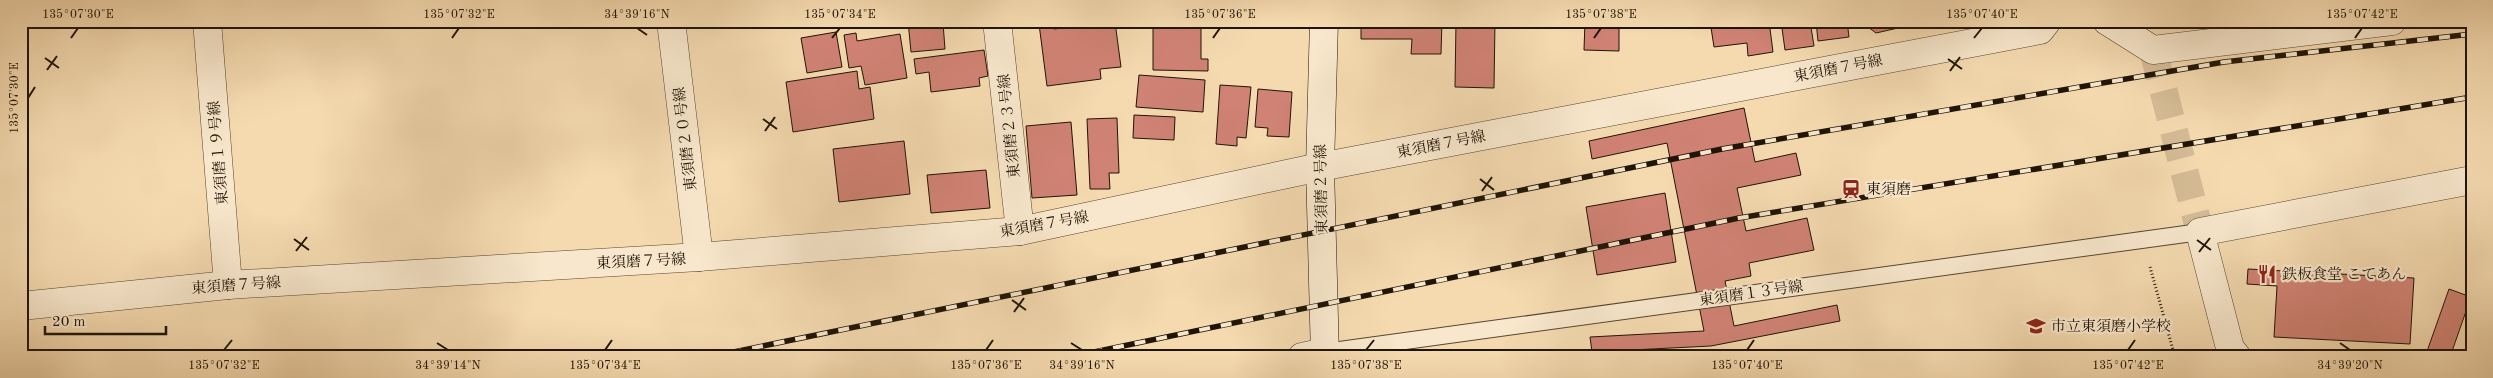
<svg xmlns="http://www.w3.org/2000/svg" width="2493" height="378" viewBox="0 0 2493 378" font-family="'Old Standard TT','Noto Serif JP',serif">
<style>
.building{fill:#d08274;stroke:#1f1406}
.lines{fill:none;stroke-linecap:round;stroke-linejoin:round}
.street-tunnel{stroke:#d5bc96;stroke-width:28;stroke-dasharray:28 14;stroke-linecap:butt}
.lane-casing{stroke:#544630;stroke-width:18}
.street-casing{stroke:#544630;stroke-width:29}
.secondary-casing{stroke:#1f1406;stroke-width:29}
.path{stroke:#1f1406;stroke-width:3;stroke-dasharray:1 2.5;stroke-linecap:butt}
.lane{stroke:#f8e7cc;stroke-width:16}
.street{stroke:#f8e7cc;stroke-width:28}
.secondary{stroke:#f8e7cc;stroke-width:28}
.rail-casing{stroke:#1f1406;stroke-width:5.5}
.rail{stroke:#f8e7cc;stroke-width:4;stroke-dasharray:11;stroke-linecap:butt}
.ticks{fill:none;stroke:#1f1406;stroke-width:2}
.labels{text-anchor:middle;stroke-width:4.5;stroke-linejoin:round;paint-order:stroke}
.street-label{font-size:15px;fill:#1f1406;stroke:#f8e7cc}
.poi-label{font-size:15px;fill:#1f1406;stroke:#f8e7cc;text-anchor:start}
.neatline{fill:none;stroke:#1f1406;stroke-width:2}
.ticks-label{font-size:12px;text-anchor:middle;fill:#1f1406}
</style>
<rect width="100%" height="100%" fill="#f5dab0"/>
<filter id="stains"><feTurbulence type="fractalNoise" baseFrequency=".004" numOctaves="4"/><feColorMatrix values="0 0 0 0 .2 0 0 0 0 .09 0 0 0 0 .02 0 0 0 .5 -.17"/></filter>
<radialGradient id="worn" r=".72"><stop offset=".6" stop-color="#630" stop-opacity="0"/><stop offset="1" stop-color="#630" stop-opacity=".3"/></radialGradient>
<g class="building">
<path d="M908 21 943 23 945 49 911 52Z"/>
<path d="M1168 21H1209V25H1201V59H1208V71L1153 70V27H1168Z"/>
<path d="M1361 21H1442L1441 54H1411L1412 39H1361Z"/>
<path d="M1456 21H1495L1494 88 1455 87Z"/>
<path d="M1585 21H1619V51L1584 50Z"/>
<path d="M1710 21H1769L1773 52 1748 56 1747 43 1714 47Z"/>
<path d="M1781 21H1810L1814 46 1785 50Z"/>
<path d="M1816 21H1847L1849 37 1818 41Z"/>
<path d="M1863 21H1929L1876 33 1864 24Z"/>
<path d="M1115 22 1121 67 1100 69 1101 79 1047 86 1039 24 1053 23 1054 29Z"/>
<path d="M836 32 842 67 807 73 801 38Z"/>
<path d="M856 33 857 41 900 34 907 78 865 85 861 66 849 68 844 35Z"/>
<path d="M984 50 988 76 979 78 980 86 931 92 929 72 916 74 914 59Z"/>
<path d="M857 71 859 89 870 87 874 119 793 132 786 82Z"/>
<path d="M1139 75 1205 80 1203 112 1136 107Z"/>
<path d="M1220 85 1251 87 1246 138 1237 137V146L1216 144Z"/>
<path d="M1258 89 1292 92 1289 137 1267 136 1268 128 1255 127Z"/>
<path d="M1744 108 1755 162 1796 153 1801 175 1737 188 1746 231 1807 218 1814 250 1749 263 1751 276 1725 281 1734 326 1837 305 1840 321 1711 346 1592 352 1590 337 1704 331 1667 143 1592 159 1589 141Z"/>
<path d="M1134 115 1175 117 1174 140 1133 138Z"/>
<path d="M1117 118 1119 173H1109L1110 189H1090L1087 119Z"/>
<path d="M1071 122 1077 195 1032 198 1026 126Z"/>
<path d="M904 141 910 194 839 202 833 149Z"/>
<path d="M986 170 990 208 931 213 927 175Z"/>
<path d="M1665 193 1676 262 1597 275 1586 207Z"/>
<path d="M2248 269 2414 278 2410 344 2274 337 2277 286 2247 284Z"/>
<path d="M2449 289 2471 297 2450 357H2425Z"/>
</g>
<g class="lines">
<path class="street-tunnel" d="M2153 50 2200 232"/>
<g class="lane-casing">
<path id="lane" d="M1325 352 2200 232"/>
</g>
<g class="street-casing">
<g id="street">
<path d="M207 21 228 285"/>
<path d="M671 21 699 257"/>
<path d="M997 21 1020 231"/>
<path d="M2107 21 2153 50 2392 21"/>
<path d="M21 306 228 285 699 257 1020 231 1320 167 2040 30 2047 21"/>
<path d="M1302 357 1325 352"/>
<path d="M2237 357 2230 348 2200 232 2472 180"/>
</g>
</g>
<g class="secondary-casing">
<path id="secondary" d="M1324 21 1320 167 1325 357"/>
</g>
<path class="path" d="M2150 267 2175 357"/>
<use href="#lane" class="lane"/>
<use href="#street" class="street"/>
<use href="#secondary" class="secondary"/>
<g class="rail-casing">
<g id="rail">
<path d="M709 357 1722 149 2224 62 2472 34"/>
<path d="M1070 357 1739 218 2472 97"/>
</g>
</g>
<use href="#rail" class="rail"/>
</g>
<path class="ticks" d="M637 28 647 35M71 38 78 28M452 38 459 28M832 38 840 28M1213 38 1220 28M1594 38 1601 28M1974 38 1982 28M2355 38 2362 28M45 58 59 68M1948 59 1962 69M47 70 57 56M1950 71 1960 57M28 98 35 87M763 119 777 129M765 131 775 117M1480 179 1494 190M1482 191 1492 177M294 239 309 250M2197 240 2211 250M296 251 307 237M2199 252 2210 238M1012 300 1026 310M1014 312 1024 298M437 343 448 350M1071 343 1082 350M2340 343 2350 350M224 350 232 340M605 350 612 340M986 350 993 340M1366 350 1374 340M1747 350 1754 340M2128 350 2135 340"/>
<defs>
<g id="station-bare" transform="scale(1.5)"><path d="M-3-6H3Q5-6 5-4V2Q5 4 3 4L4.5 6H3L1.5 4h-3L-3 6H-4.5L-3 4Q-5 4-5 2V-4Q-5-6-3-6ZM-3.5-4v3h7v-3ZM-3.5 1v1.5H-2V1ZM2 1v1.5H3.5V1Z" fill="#8f2418" stroke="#f8e7cc" stroke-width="2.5" paint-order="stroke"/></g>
<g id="restaurant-bare" transform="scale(1.5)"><path d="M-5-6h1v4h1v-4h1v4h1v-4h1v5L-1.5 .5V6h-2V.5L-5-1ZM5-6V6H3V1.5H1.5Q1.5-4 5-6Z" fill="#8f2418" stroke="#f8e7cc" stroke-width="2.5" paint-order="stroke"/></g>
<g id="school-bare" transform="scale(1.5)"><path d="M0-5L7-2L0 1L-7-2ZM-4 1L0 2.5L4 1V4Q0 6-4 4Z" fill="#8f2418" stroke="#f8e7cc" stroke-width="2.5" paint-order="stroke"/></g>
</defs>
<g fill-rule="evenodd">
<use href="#station-bare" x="1851" y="189"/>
<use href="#restaurant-bare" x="2267" y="274"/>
<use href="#school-bare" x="2036" y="326"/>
</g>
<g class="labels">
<g class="street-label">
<text transform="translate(1838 68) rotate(-11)" y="5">東須磨７号線</text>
<text transform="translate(1009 126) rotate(-96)" y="5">東須磨２３号線</text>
<text transform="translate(685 139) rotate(-97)" y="5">東須磨２０号線</text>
<text transform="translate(1441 144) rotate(-11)" y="5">東須磨７号線</text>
<text transform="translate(218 153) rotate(-95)" y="5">東須磨１９号線</text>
<text transform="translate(1321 189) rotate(-91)" y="5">東須磨２号線</text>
<text transform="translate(1044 224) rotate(-10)" y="5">東須磨７号線</text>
<text transform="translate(641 261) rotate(-3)" y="5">東須磨７号線</text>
<text transform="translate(236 285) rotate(-4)" y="5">東須磨７号線</text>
<text transform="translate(1751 293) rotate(-8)" y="5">東須磨１３号線</text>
</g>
<g class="poi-label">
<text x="1866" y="194">東須磨</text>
<text x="2282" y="279">鉄板食堂 こてあん</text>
<text x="2051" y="331">市立東須磨小学校</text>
</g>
</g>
<rect width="2493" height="378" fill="none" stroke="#f5dab0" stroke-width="55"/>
<path d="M45 326v8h121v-8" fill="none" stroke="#1f1406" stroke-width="2.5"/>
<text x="52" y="326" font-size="15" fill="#1f1406" stroke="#f8e7cc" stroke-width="4" paint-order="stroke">20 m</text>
<rect x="28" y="28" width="2438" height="322" class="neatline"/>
<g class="ticks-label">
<text x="78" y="18">135°07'30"E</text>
<text x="459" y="18">135°07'32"E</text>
<text x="637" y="18">34°39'16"N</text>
<text x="840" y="18">135°07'34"E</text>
<text x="1220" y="18">135°07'36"E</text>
<text x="1601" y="18">135°07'38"E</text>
<text x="1982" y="18">135°07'40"E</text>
<text x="2362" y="18">135°07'42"E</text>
<text transform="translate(14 98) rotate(-90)" y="4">135°07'30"E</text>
<text x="224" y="369">135°07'32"E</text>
<text x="448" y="369">34°39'14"N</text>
<text x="605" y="369">135°07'34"E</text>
<text x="986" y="369">135°07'36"E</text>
<text x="1082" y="369">34°39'16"N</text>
<text x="1366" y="369">135°07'38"E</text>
<text x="1747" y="369">135°07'40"E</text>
<text x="2128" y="369">135°07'42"E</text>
<text x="2350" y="369">34°39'20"N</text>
</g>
<rect width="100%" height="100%" filter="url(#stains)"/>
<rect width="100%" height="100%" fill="url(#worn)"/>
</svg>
